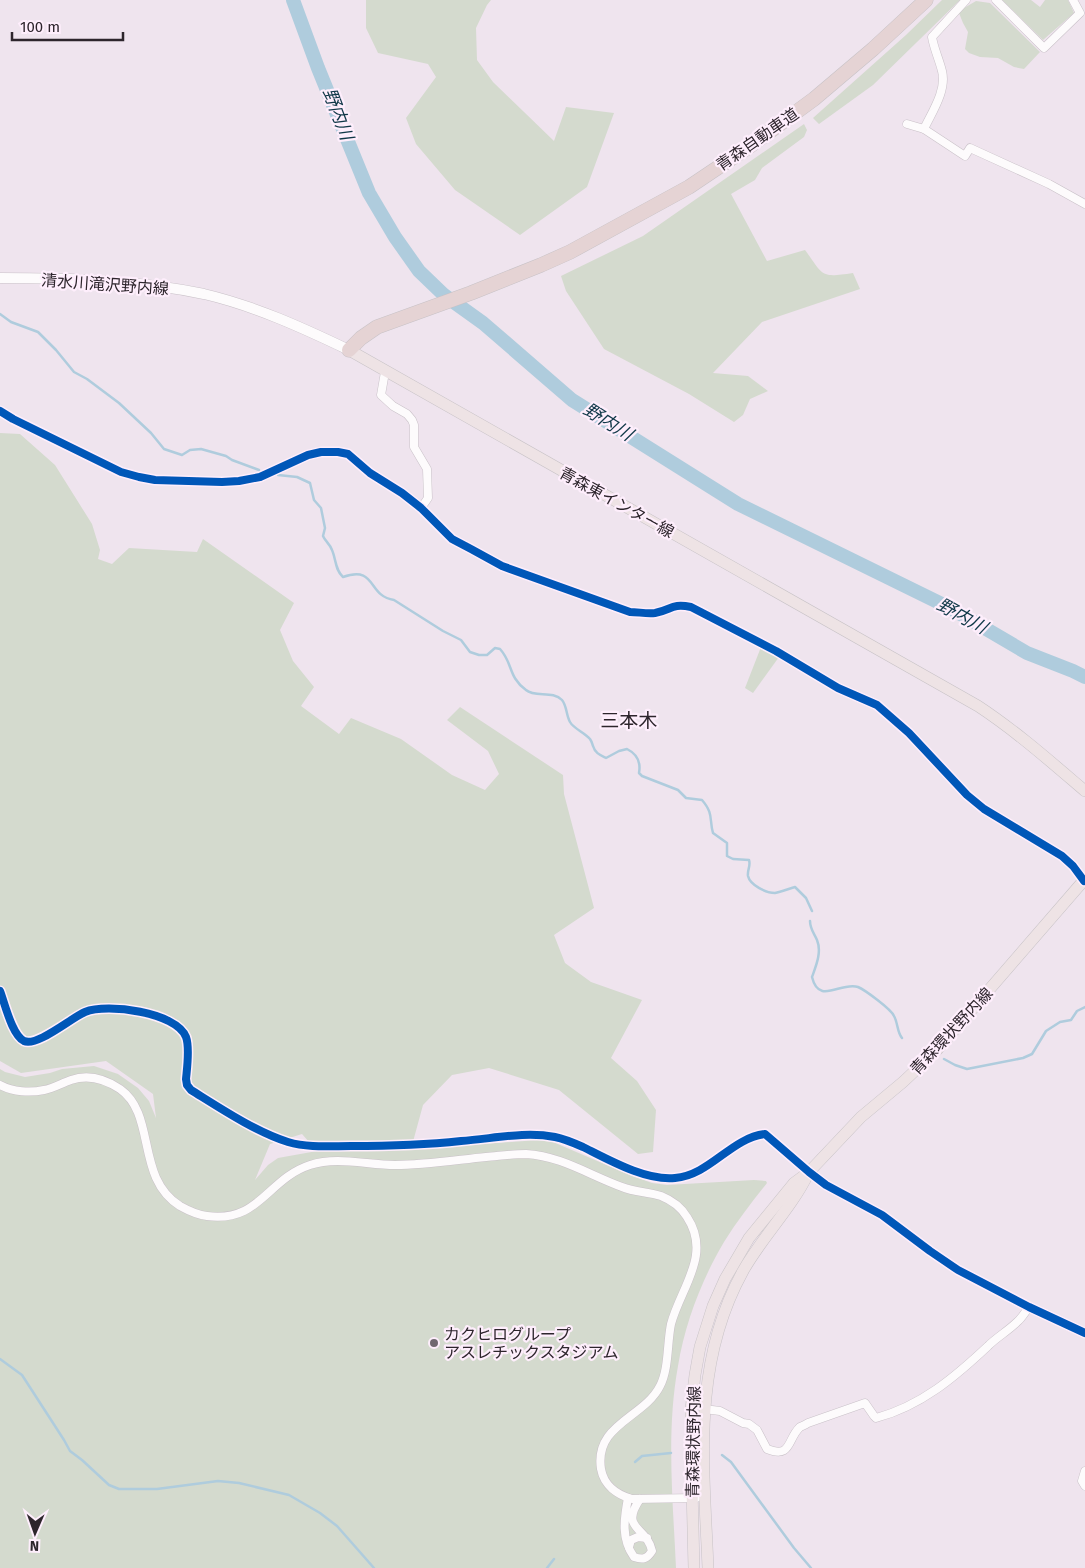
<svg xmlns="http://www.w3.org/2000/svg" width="1085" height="1568" viewBox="0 0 1085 1568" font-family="'Fira Sans','Noto Sans JP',sans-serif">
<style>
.green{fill:#d4dace;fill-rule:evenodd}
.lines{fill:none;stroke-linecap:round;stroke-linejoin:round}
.stream{stroke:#afccdd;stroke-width:2.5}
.river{stroke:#afccdd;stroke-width:14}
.minor-casing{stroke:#c9c1c8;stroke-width:9}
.secondary-casing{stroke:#c9c1c8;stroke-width:11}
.primary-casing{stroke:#c7c2c6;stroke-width:12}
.motorway-casing{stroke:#c7c2c6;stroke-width:15}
.minor{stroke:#fdfbfc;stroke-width:8}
.secondary{stroke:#fdfbfc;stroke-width:10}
.primary{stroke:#eee3e5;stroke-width:11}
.motorway{stroke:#e5d3d4;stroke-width:14}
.cycleway-casing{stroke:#feeefc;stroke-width:11}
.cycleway{stroke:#0057b8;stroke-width:8}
.poi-dot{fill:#716870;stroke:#feeefc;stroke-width:2}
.labels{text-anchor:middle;stroke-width:4.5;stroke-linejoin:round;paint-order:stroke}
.street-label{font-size:16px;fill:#2d252c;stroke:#feeefc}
.poi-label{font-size:16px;fill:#2d252c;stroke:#feeefc;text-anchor:start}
.water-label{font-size:18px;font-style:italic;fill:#103848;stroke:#feeefc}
.quarter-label{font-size:19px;fill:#2d252c;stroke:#feeefc}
</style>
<rect width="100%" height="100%" fill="#efe4ee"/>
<g class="green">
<path d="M366 0H491L487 5 476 28 477 60 493 82 554 141 566 107 614 113 587 187 520 235 455 190 416 144 406 118 436 77 428 64 378 53 366 28Z"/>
<path d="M942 0H960L873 85 819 124 813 118 906 35Z"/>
<path d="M1002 0H1031L1040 7 1045 0H1068L1074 13 1043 40Z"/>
<path d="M976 1 990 3 1040 52 1024 69 1014 67 998 58 980 57 969 53 965 49 968 32 963 23 959 13 964 8Z"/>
<path d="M804 124 807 130 804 137 762 168 755 180 731 194 767 261 805 250C824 276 820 278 853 273L860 289 762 322 713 373 748 376 768 391 750 399 743 415 734 422 689 394 604 349 566 291 561 276 643 236Z"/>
<path d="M0 433 20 434 55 465 92 524 100 550 98 559 112 564 129 548 197 552 203 539 294 603 280 630 293 661 314 687 301 706 339 734 351 718 401 739 452 775 485 790 499 774 488 751 447 720 460 707 563 775 564 794 594 908 554 935 565 963 591 982 642 1000 611 1058 637 1081 656 1110 653 1152 638 1154 559 1090 489 1068 452 1075 423 1105 411 1149 538 1140 553 1142 630 1175 652 1183 667 1185 754 1180 766 1181 767 1183C752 1202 737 1221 724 1242 702 1279 685 1323 678 1366 666 1432 673 1501 676 1568H0V1069L5 1072 25 1077 50 1073 62 1069 94 1066 118 1074 138 1088 149 1101 156 1118 153 1094 106 1061 21 1073 0 1061ZM302 1134 317 1151 278 1158 268 1165 255 1180 270 1144Z"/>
<path d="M761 647 779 657 753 693 745 688Z"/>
</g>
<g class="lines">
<g class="stream">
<path d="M0 314 11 322 38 332 56 350 74 372 87 379 119 403 151 433 164 449 182 455 190 450 201 449 226 456 232 460 259 470"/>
<path d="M278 475 297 477 310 483 314 500 321 508 325 528 323 536C325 541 330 544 332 550 336 559 335 570 343 577 377 565 367 596 394 600L443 631 461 640 470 652 479 655H487L495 648 500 649C513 663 508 677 526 690 535 698 553 690 562 700 567 706 566 715 570 722 574 729 584 732 590 739 592 742 592 743 593 746 595 753 600 755 606 758L619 751 627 749C637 754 641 762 639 773L642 776 678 790 686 798 702 800C714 814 709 819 713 833L727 843V856L733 859 749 860C751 866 747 870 748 876 750 885 766 893 775 893 781 892 788 889 795 887L806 898 812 911"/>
<path d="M810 921C810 929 814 933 817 940 822 952 816 966 812 977 819 1006 841 981 858 987 865 990 891 1009 894 1016 898 1023 897 1032 902 1038"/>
<path d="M944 1059 955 1065 967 1069 1023 1058 1032 1054 1046 1031 1060 1022 1071 1020 1077 1011 1085 1007"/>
<path d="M0 1359 22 1375 64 1440 70 1451 82 1460 109 1485 119 1489H157L218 1481 239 1483 289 1495 320 1513 337 1526 374 1568"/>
<path d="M722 1455 731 1462 794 1548 811 1568"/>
<path d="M635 1462 642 1456 671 1453"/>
<path d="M547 1568 554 1559"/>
</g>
<path class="river" d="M293 0 318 68 369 193 395 237 419 271 444 295 483 323 572 400 738 504 952 609 1027 653 1073 671 1085 677"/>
<g class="minor-casing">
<g id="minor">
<path d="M996 0 1044 48 1080 13 1073 0"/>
<path d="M907 124 924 129C932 112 947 90 942 71 939 59 934 49 932 37L966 0"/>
<path d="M924 129 965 156 970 148 1049 184 1085 204"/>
<path d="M385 372 381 395 393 406 407 414 412 420 414 425V447L427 469 428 498 421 508"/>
<path d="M0 411 13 419 121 472 139 477 155 480 222 482 239 481 260 477 308 455 321 452H338L348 454 370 473 402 493 421 508 452 539 471 549 502 566 630 612C638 612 647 614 655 613 672 610 671 603 691 607L776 651 838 688 877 705 909 733 967 795 984 809 1062 856 1073 866 1084 881"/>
<path d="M0 991C5 1004 12 1035 24 1041 37 1047 71 1018 85 1012 107 1003 176 1012 186 1037 190 1048 187 1068 186 1079L187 1085 191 1090C220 1108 256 1132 288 1142 308 1148 330 1146 351 1146 388 1146 424 1145 461 1141 492 1139 524 1131 555 1137 565 1139 574 1143 583 1147 609 1160 646 1181 675 1178 710 1175 731 1138 765 1134L809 1172 826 1185 882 1215 930 1251 958 1270 1029 1307 1085 1333"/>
<path d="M0 1085C13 1092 30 1093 44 1090 54 1088 62 1083 71 1080 88 1074 105 1079 120 1089 157 1115 135 1178 180 1206 189 1211 197 1215 207 1216 260 1223 267 1179 310 1165 337 1156 367 1165 395 1165 425 1165 456 1160 486 1157 499 1156 512 1154 526 1154 561 1156 589 1175 622 1187 634 1192 648 1192 661 1196 671 1200 681 1207 687 1217 712 1255 681 1287 671 1324 667 1343 669 1369 660 1386 644 1418 594 1424 601 1469 604 1486 618 1495 632 1499L696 1498"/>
<path d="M704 1409 720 1411 743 1423 749 1424 757 1430 767 1449C792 1459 787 1439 800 1427 802 1426 805 1425 808 1423L865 1403 874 1416 876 1418C921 1406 955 1377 988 1346 997 1337 1008 1331 1017 1322 1022 1318 1025 1312 1029 1307"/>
<path d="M1085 1471 1082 1481 1085 1486"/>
<path d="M628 1498C624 1519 621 1539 634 1557 643 1560 647 1559 652 1551 647 1526 619 1530 640 1499"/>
<path d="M629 1547 631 1540 638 1537 647 1538"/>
</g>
</g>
<g class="secondary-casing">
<path id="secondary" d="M0 278C69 278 137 280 204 294 255 306 303 328 349 350"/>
</g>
<g class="primary-casing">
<g id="primary">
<path d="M349 350 978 706C1016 731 1051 762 1085 791"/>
<path d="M694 1568 691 1447V1409L695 1375 700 1347 713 1306 725 1279 749 1238 794 1183 809 1172 861 1117 903 1082 936 1051 1085 879"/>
<path d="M708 1568C704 1465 691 1365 743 1271 762 1237 791 1209 808 1174"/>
</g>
</g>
<g class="motorway-casing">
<path id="motorway" d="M349 350 361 338 377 327 471 293 541 265 570 252 689 187 750 146 814 99 873 49 926 0"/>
</g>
<use href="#minor" class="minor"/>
<use href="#secondary" class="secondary"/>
<use href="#primary" class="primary"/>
<use href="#motorway" class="motorway"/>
<g class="cycleway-casing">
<g id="cycleway">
<path d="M0 411 13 419 121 472 139 477 155 480 222 482 239 481 260 477 308 455 321 452H338L348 454 370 473 402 493 421 508 452 539 471 549 502 566 630 612C638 612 647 614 655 613 672 610 671 603 691 607L776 651 838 688 877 705 909 733 967 795 984 809 1062 856 1073 866 1084 881"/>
<path d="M0 991C5 1004 12 1035 24 1041 37 1047 71 1018 85 1012 107 1003 176 1012 186 1037 190 1048 187 1068 186 1079L187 1085 191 1090C220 1108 256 1132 288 1142 308 1148 330 1146 351 1146 388 1146 424 1145 461 1141 492 1139 524 1131 555 1137 565 1139 574 1143 583 1147 609 1160 646 1181 675 1178 710 1175 731 1138 765 1134L809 1172 826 1185 882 1215 930 1251 958 1270 1029 1307 1085 1333"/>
</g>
</g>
<use href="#cycleway" class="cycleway"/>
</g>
<circle class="poi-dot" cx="434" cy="1343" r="5"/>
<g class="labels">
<g class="street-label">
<text transform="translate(757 139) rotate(-35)" y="6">青森自動車道</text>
<text transform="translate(105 284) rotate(4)" y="6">清水川滝沢野内線</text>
<text transform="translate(617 502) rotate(29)" y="6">青森東インター線</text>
<text transform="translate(951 1031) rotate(-47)" y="6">青森環状野内線</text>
<text transform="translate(693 1442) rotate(-89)" y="6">青森環状野内線</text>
</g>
<g class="poi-label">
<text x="444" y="1340">カクヒログループ<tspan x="444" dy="18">アスレチックスタジアム</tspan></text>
</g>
<g class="water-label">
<text transform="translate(338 114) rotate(69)" y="6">野内川</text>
<text transform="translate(608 422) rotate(32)" y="6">野内川</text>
<text transform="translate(962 616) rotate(29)" y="6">野内川</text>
</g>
<g class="quarter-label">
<text x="629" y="727">三本木</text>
</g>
</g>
<g transform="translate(35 1533) rotate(182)" stroke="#feeefc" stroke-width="4" paint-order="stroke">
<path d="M0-4L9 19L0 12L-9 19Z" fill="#2d252c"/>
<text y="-8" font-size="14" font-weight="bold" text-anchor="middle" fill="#2d252c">N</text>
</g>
<path d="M12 32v8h111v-8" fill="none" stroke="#2d252c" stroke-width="2.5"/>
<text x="20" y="32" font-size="15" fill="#2d252c" stroke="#feeefc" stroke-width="4" paint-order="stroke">100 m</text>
</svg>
